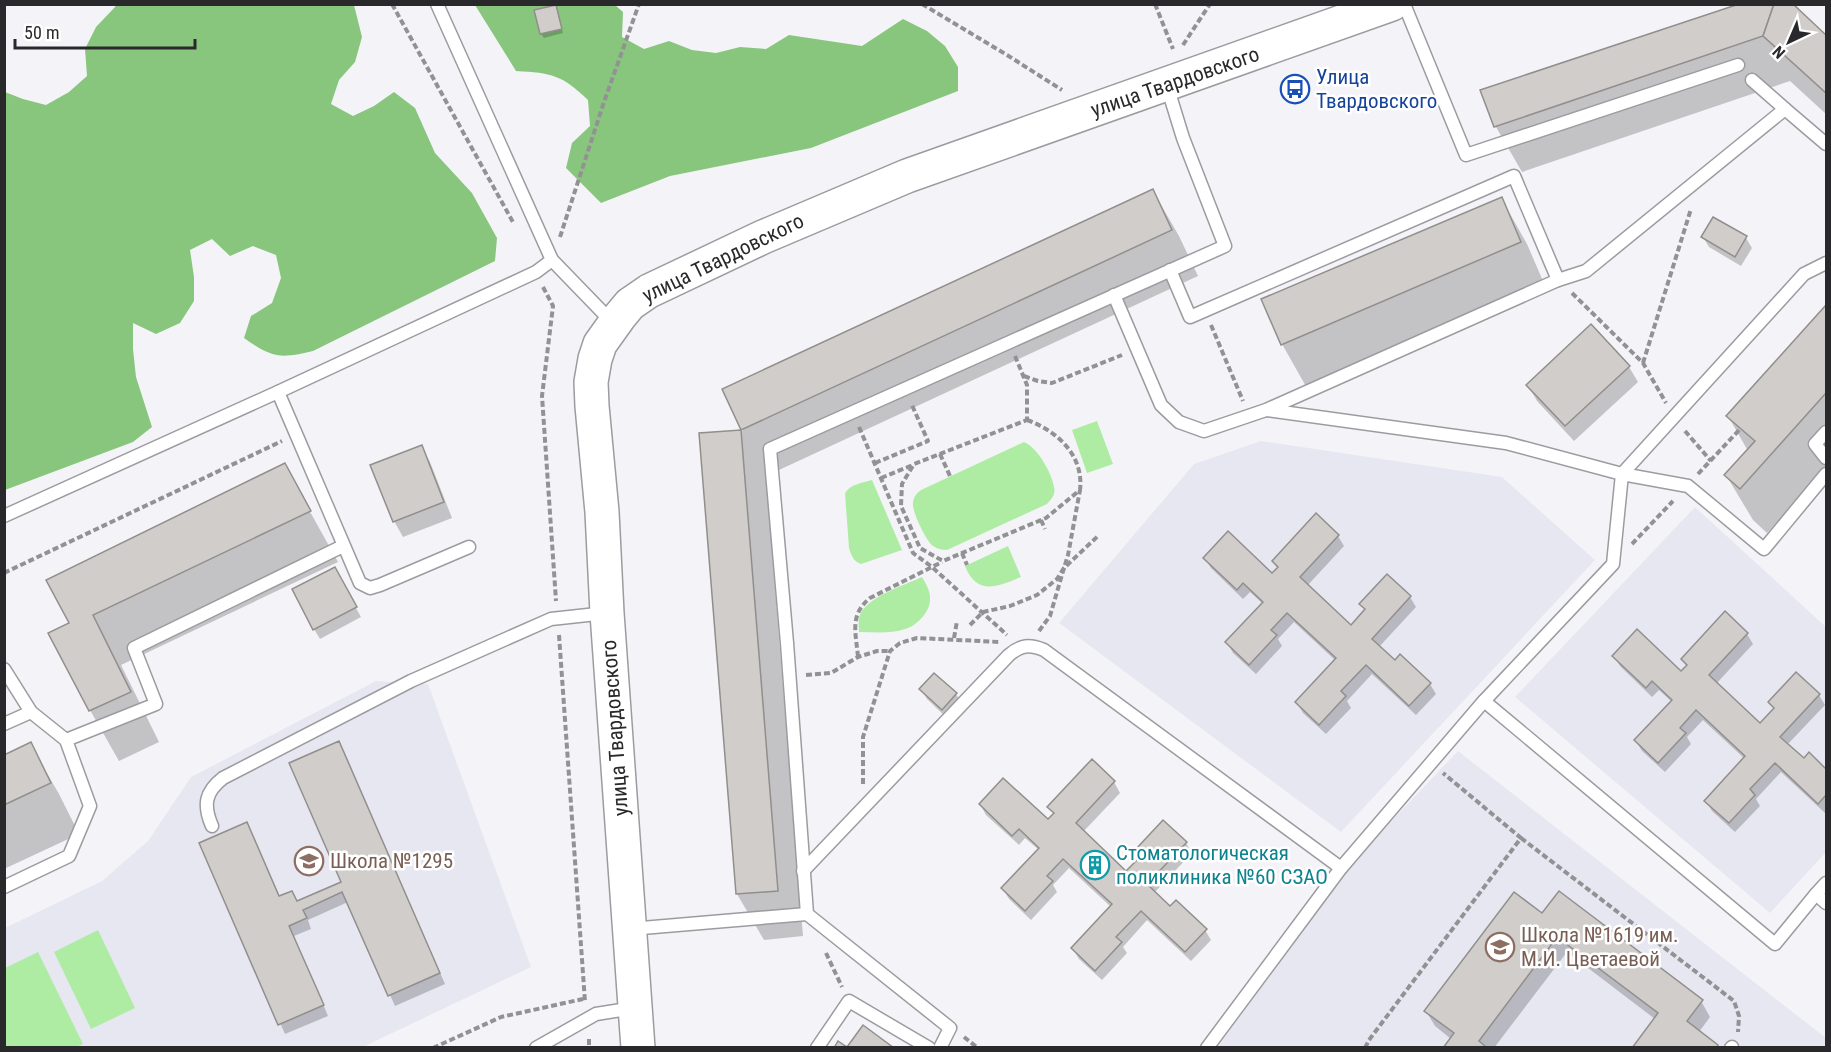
<svg xmlns="http://www.w3.org/2000/svg" width="1831" height="1052" viewBox="0 0 1831 1052" font-family="'Roboto Condensed',sans-serif">
<style>
.built{fill:#e7e7f2}
.green{fill:#aeeca4}
.forest{fill:#88c67e}
.shadow{fill:#0003}
.building{fill:#d1cdcb;stroke:#918e8c;stroke-width:1.5}
.lines{fill:none;stroke-linecap:round;stroke-linejoin:round}
.service-casing{stroke:#9c9b9f;stroke-width:15}
.secondary-casing{stroke:#9c9b9f;stroke-width:36}
.path{stroke:#929295;stroke-width:4;stroke-dasharray:6 3;stroke-linecap:butt}
.service{stroke:#fff;stroke-width:12}
.secondary{stroke:#fff;stroke-width:33}
.labels{text-anchor:middle;stroke-width:5;stroke-linejoin:round;paint-order:stroke}
.transit-label{font-size:21px;fill:#164399;stroke:#fff;text-anchor:start}
.street-label{font-size:21px;fill:#29292b;stroke:#fff}
.culture-label{font-size:21px;fill:#0d838f;stroke:#fff;text-anchor:start}
.education-label{font-size:21px;fill:#785e54;stroke:#fff;text-anchor:start}
</style>
<rect width="100%" height="100%" fill="#f4f4f8"/>
<g class="built">
<path d="M1261 441 1502 477 1595 560 1341 832 1059 623 1194 464Z"/>
<path d="M1695 507 1826 627V852L1770 913 1515 697Z"/>
<path d="M376 681 428 684 531 967 363 1047 5 1048V928L102 881 148 841 191 777Z"/>
<path d="M1458 751 1826 1038V1048H1217L1357 857Z"/>
</g>
<g class="green">
<path d="M1097 421 1113 464 1087 473 1072 430Z"/>
<path d="M1024 442C1037 447 1052 473 1054 487 1056 494 1052 499 1047 504L947 550C942 550 938 549 933 546 926 541 911 510 913 502 914 496 917 493 921 490Z"/>
<path d="M872 480 902 550 861 564C854 562 851 555 849 548L845 494C849 484 863 483 872 480Z"/>
<path d="M1008 546 1021 577C997 587 977 596 965 566Z"/>
<path d="M922 577C926 584 930 590 930 598 931 611 917 626 905 629 891 634 874 632 859 632 859 628 858 622 859 618 863 598 905 585 922 577Z"/>
<path d="M98 930 135 1008 91 1029 54 952Z"/>
<path d="M38 952 83 1044 76 1047H5V968Z"/>
</g>
<g class="forest">
<path d="M116 5H354L362 37 355 62 339 80 331 104 353 116 374 106 394 92 415 108 435 153 472 193 497 238 495 261 313 351C280 359 272 358 244 338L251 316 272 303 281 278 276 255 253 246 230 256 212 239 190 250 194 277V301L180 323 156 334 133 323V349L136 377 152 427 133 442 5 490V92L23 99 46 105 69 92 87 76 85 49 96 27 115 7Z"/>
<path d="M475 5H615L623 12 622 37 644 49 669 41 692 50 716 53 740 47 766 49 789 35 862 46 903 19 927 31 945 46 958 67V91L811 148 670 176 601 203 566 168 572 143 590 126 588 100C562 75 552 73 516 71Z"/>
</g>
<g class="shadow">
<path d="M1790 4 1826 37V114L1790 81 1522 172 1496 127 1482 91Z"/>
<path d="M556 7 563 33 544 38 541 34Z"/>
<path d="M1153 191 1179 236 1198 276 766 476 803 936 764 940 737 894 701 435 743 431 724 390Z"/>
<path d="M1501 198 1527 244 1546 288 1308 390 1282 344Z"/>
<path d="M1703 237 1746 238 1752 248 1741 266 1709 247Z"/>
<path d="M1826 307V467L1767 533 1753 520 1726 475 1748 451 1728 416Z"/>
<path d="M1629 367 1638 382 1574 441 1537 401 1528 385Z"/>
<path d="M421 447 430 462 452 518 403 537 394 521Z"/>
<path d="M284 465 338 562 121 665 159 742 119 761 90 710 51 634 71 623Z"/>
<path d="M1316 516 1338 536 1344 546 1307 586 1351 627 1365 611 1361 604 1410 597 1416 607 1379 647 1395 662 1430 684 1436 694 1416 715 1372 674 1347 701 1351 708 1326 734 1303 713 1297 703 1336 661 1294 622 1278 639 1282 646 1256 674 1233 653 1227 642 1263 604 1250 592 1243 599 1211 568 1205 558 1272 575 1278 569 1273 561Z"/>
<path d="M340 579 361 617 320 639 314 629Z"/>
<path d="M1725 613 1747 634 1753 644 1716 684 1760 725 1774 709 1770 702 1819 695 1825 705 1787 745 1804 760 1809 755 1826 771V811L1825 813 1781 772 1756 799 1760 806 1735 832 1712 811 1706 801 1745 759 1703 720 1687 737 1691 744 1665 772 1642 751 1636 741 1672 702 1659 690 1652 697 1620 666 1614 656 1681 673 1687 667 1682 659Z"/>
<path d="M921 689 956 694 962 704 948 719 927 699Z"/>
<path d="M30 744 59 794 79 834 4 869V756Z"/>
<path d="M344 753 445 984 395 1006 348 902 308 920 311 929 294 936 328 1016 285 1034 201 844 252 834 280 897 297 903 343 883Z"/>
<path d="M1092 762 1114 782 1120 793 1083 832 1126 873 1141 858 1137 850 1186 843 1192 853 1154 893 1170 908 1205 930 1211 940 1191 961 1147 920 1123 947 1127 953 1102 980 1079 959 1073 949 1111 907 1069 868 1053 885 1057 892 1031 920 1009 899 1003 889 1039 850 1025 838 1019 845 986 815 980 804 1048 821 1054 815 1049 807Z"/>
<path d="M1542 915 1701 1001 1710 1017 1699 1032 1718 1048H1633L1655 1019 1567 952 1494 1048H1445L1451 1039 1435 1026 1426 1011Z"/>
</g>
<g class="building">
<path d="M1739 4H1774L1763 36 1494 127 1480 90Z"/>
<path d="M1774 4H1793L1826 35V93L1763 36Z"/>
<path d="M556 5 562 29 540 34 534 10Z"/>
<path d="M1153 189 1172 230 741 430 722 389Z"/>
<path d="M1502 197 1521 242 1281 345 1261 299Z"/>
<path d="M1713 217 1747 236 1735 257 1701 237Z"/>
<path d="M1826 305V393L1740 489 1724 475 1755 441 1726 416Z"/>
<path d="M1591 324 1630 366 1565 426 1526 385Z"/>
<path d="M741 430 778 891 736 894 699 433Z"/>
<path d="M422 445 444 502 393 522 370 465Z"/>
<path d="M285 463 311 511 93 615 131 692 89 711 48 633 69 623 46 580Z"/>
<path d="M1316 513 1339 535 1300 577 1351 625 1365 609 1359 604 1387 574 1411 596 1372 639 1395 660 1400 654 1431 683 1409 706 1366 665 1341 691 1346 696 1319 725 1295 702 1336 658 1287 613 1271 630 1277 635 1249 665 1225 642 1263 602 1243 583 1237 590 1203 558 1228 531 1272 573 1278 567 1272 561Z"/>
<path d="M335 567 357 607 313 630 292 589Z"/>
<path d="M1725 611 1748 633 1709 675 1760 723 1774 708 1768 702 1796 672 1820 694 1780 737 1804 758 1809 752 1826 769V795L1818 804 1775 763 1750 789 1755 795 1729 823 1704 801 1745 756 1696 710 1680 728 1686 733 1658 763 1634 740 1672 700 1652 681 1646 688 1612 656 1637 629 1681 671 1687 665 1681 659Z"/>
<path d="M934 673 957 693 942 710 919 689Z"/>
<path d="M339 741 440 973 388 996 342 892 303 910 307 918 289 926 324 1005 278 1025 199 843 247 822 279 896 292 891 297 901 341 882 289 763Z"/>
<path d="M31 742 51 783 4 805V755Z"/>
<path d="M1092 759 1115 781 1076 823 1126 871 1141 856 1135 850 1163 820 1187 842 1147 884 1170 906 1176 900 1207 929 1185 952 1141 911 1116 937 1122 942 1095 971 1071 948 1112 904 1063 859 1047 876 1053 881 1025 911 1001 888 1039 848 1019 829 1012 836 979 804 1003 778 1048 819 1054 813 1047 807Z"/>
<path d="M1559 891 1703 1000 1687 1021 1718 1045 1717 1048H1632L1658 1013 1557 937 1479 1041 1487 1048H1443L1454 1033 1424 1011 1514 892 1542 913Z"/>
<path d="M863 1025 894 1048H834L838 1041 847 1047Z"/>
</g>
<g class="lines">
<g class="service-casing">
<g id="service">
<path d="M437 4 552 260 613 323"/>
<path d="M1404 4 1466 155 1738 65"/>
<path d="M1752 80 1785 109"/>
<path d="M1170 270 1190 317 1514 176 1558 280"/>
<path d="M1114 295 1161 405 1179 422 1204 431 1266 410 1558 280 1586 271 1785 109 1826 144"/>
<path d="M1267 410 1506 443 1622 474 1688 486 1764 549 1826 474"/>
<path d="M1826 432 1815 444 1826 458"/>
<path d="M4 516 278 392"/>
<path d="M469 547 380 585 370 588 360 583 278 392 536 272 552 260"/>
<path d="M4 669 31 712 66 740"/>
<path d="M1484 701 1775 944 1816 894"/>
<path d="M4 724 31 712"/>
<path d="M212 826C203 805 205 792 223 778L411 681 551 619 606 613"/>
<path d="M803 871 1009 655C1021 645 1029 644 1044 650L1341 868"/>
<path d="M1826 883 1816 894 1826 903"/>
<path d="M4 887 69 856 90 806 66 740 156 704 134 648 343 546"/>
<path d="M807 914 950 1028 940 1048"/>
<path d="M630 929 807 914 787 643 770 449 1225 246 1183 138 1167 86"/>
<path d="M536 1048 596 1014 634 1008"/>
<path d="M817 1048 849 1001 929 1048"/>
<path d="M1207 1048 1341 868 1484 701 1613 564 1622 474 1804 274 1826 263"/>
<path d="M1731 1048 1732 1047"/>
</g>
</g>
<g class="secondary-casing">
<path id="secondary" d="M638 1048 607 613 602 512 592 406 591 382 595 359 600 344 620 316 630 304 649 291 763 237 907 176 1392 4"/>
</g>
<g class="path">
<path d="M392 4 514 224"/>
<path d="M922 4 1007 55 1062 90"/>
<path d="M1155 4 1173 49"/>
<path d="M1183 45 1210 4"/>
<path d="M560 237 604 102 639 4"/>
<path d="M543 287 553 306 542 396 556 601"/>
<path d="M1572 293 1643 363 1666 403"/>
<path d="M1211 325 1243 401"/>
<path d="M1015 356 1027 385V420"/>
<path d="M1643 363 1691 209"/>
<path d="M1024 376 1038 381 1052 383 1122 355"/>
<path d="M1027 420C1057 431 1084 455 1080 490L1046 518 943 561 920 548 901 506 902 484 914 464Z"/>
<path d="M859 427 913 553 932 567 1007 635"/>
<path d="M1685 431 1711 461"/>
<path d="M940 454 950 476"/>
<path d="M875 463 928 441 911 403"/>
<path d="M1698 474 1741 428"/>
<path d="M881 478 913 465"/>
<path d="M1041 520 1045 529"/>
<path d="M1632 544 1673 501"/>
<path d="M962 553 967 565"/>
<path d="M4 573 282 441"/>
<path d="M970 625 983 612 1010 606 1037 595 1057 579 1064 568 1068 555 1080 490"/>
<path d="M1039 631 1050 616 1064 568 1098 536"/>
<path d="M559 635 585 1002"/>
<path d="M954 638 957 621"/>
<path d="M858 657C856 633 849 615 870 598L942 562"/>
<path d="M806 675 831 673 858 657 877 651H890"/>
<path d="M863 784V737L890 651 900 643 917 638 1000 642"/>
<path d="M1521 838 1734 1001 1739 1016 1738 1032"/>
<path d="M826 953 842 987"/>
<path d="M964 1037 978 1048"/>
<path d="M589 1039V1048"/>
<path d="M433 1048 501 1017 583 999"/>
<path d="M1365 1048 1369 1040 1521 838 1443 773"/>
</g>
<use href="#service" class="service"/>
<use href="#secondary" class="secondary"/>
</g>
<defs>
<g id="bus-ring" transform="scale(1.5)"><circle r="9.5" fill="#fff" stroke="#1a4fb4" stroke-width="1.5"/><path d="M-5-6H5V4H4V6H2V4H-2V6H-4V4H-5ZM-3.5-4V0h7V-4ZM-3.5 1.2v1.5H-2V1.2ZM2 1.2v1.5H3.5V1.2Z" fill="#1a4fb4"/></g>
<g id="school-ring" transform="scale(1.5)"><circle r="9.5" fill="#fff" stroke="#8d6e63" stroke-width="1.5"/><path d="M0-5L7-2L0 1L-7-2ZM-4 1L0 2.5L4 1V4Q0 6-4 4Z" fill="#8d6e63"/></g>
<g id="building-ring" transform="scale(1.5)"><circle r="9.5" fill="#fff" stroke="#0f9aa8" stroke-width="1.5"/><path d="M-4-6H4V6H1V3H-1V6H-4ZM-2.5-4.3h1.7v1.8h-1.7ZM.8-4.3h1.7v1.8H.8ZM-2.5-1h1.7V.8h-1.7ZM.8-1h1.7V.8H.8Z" fill="#0f9aa8"/></g>
</defs>
<g fill-rule="evenodd">
<use href="#bus-ring" x="1295" y="89"/>
<use href="#school-ring" x="309" y="861"/>
<use href="#building-ring" x="1095" y="865"/>
<use href="#school-ring" x="1500" y="947"/>
</g>
<g class="labels">
<g class="transit-label">
<text x="1316" y="84">Улица<tspan x="1316" dy="24">Твардовского</tspan></text>
</g>
<g class="street-label">
<text transform="translate(1175 82) rotate(-19)" y="7">улица Твардовского</text>
<text transform="translate(723 258) rotate(-26)" y="7">улица Твардовского</text>
<text transform="translate(615 728) rotate(-94)" y="7">улица Твардовского</text>
</g>
<g class="culture-label">
<text x="1116" y="860">Стоматологическая<tspan x="1116" dy="24">поликлиника №60 СЗАО</tspan></text>
</g>
<g class="education-label">
<text x="330" y="868">Школа №1295</text>
<text x="1521" y="942">Школа №1619 им.<tspan x="1521" dy="24">М.И. Цветаевой</tspan></text>
</g>
</g>
<rect width="1831" height="1052" fill="none" stroke="#29292b" stroke-width="12"/>
<g transform="translate(1789 42) rotate(224)" stroke="#ffffff" stroke-width="4.5" paint-order="stroke">
<path d="M0-4.5L10 22L0 15L-10 22Z" fill="#29292b"/>
<text y="-9" font-size="16" font-weight="bold" text-anchor="middle" fill="#29292b">N</text>
</g>
<path d="M15 39v9h180v-9" fill="none" stroke="#29292b" stroke-width="3"/>
<text x="24" y="39" font-size="18" fill="#29292b" stroke="#ffffff" stroke-width="4.5" paint-order="stroke">50 m</text>
</svg>
